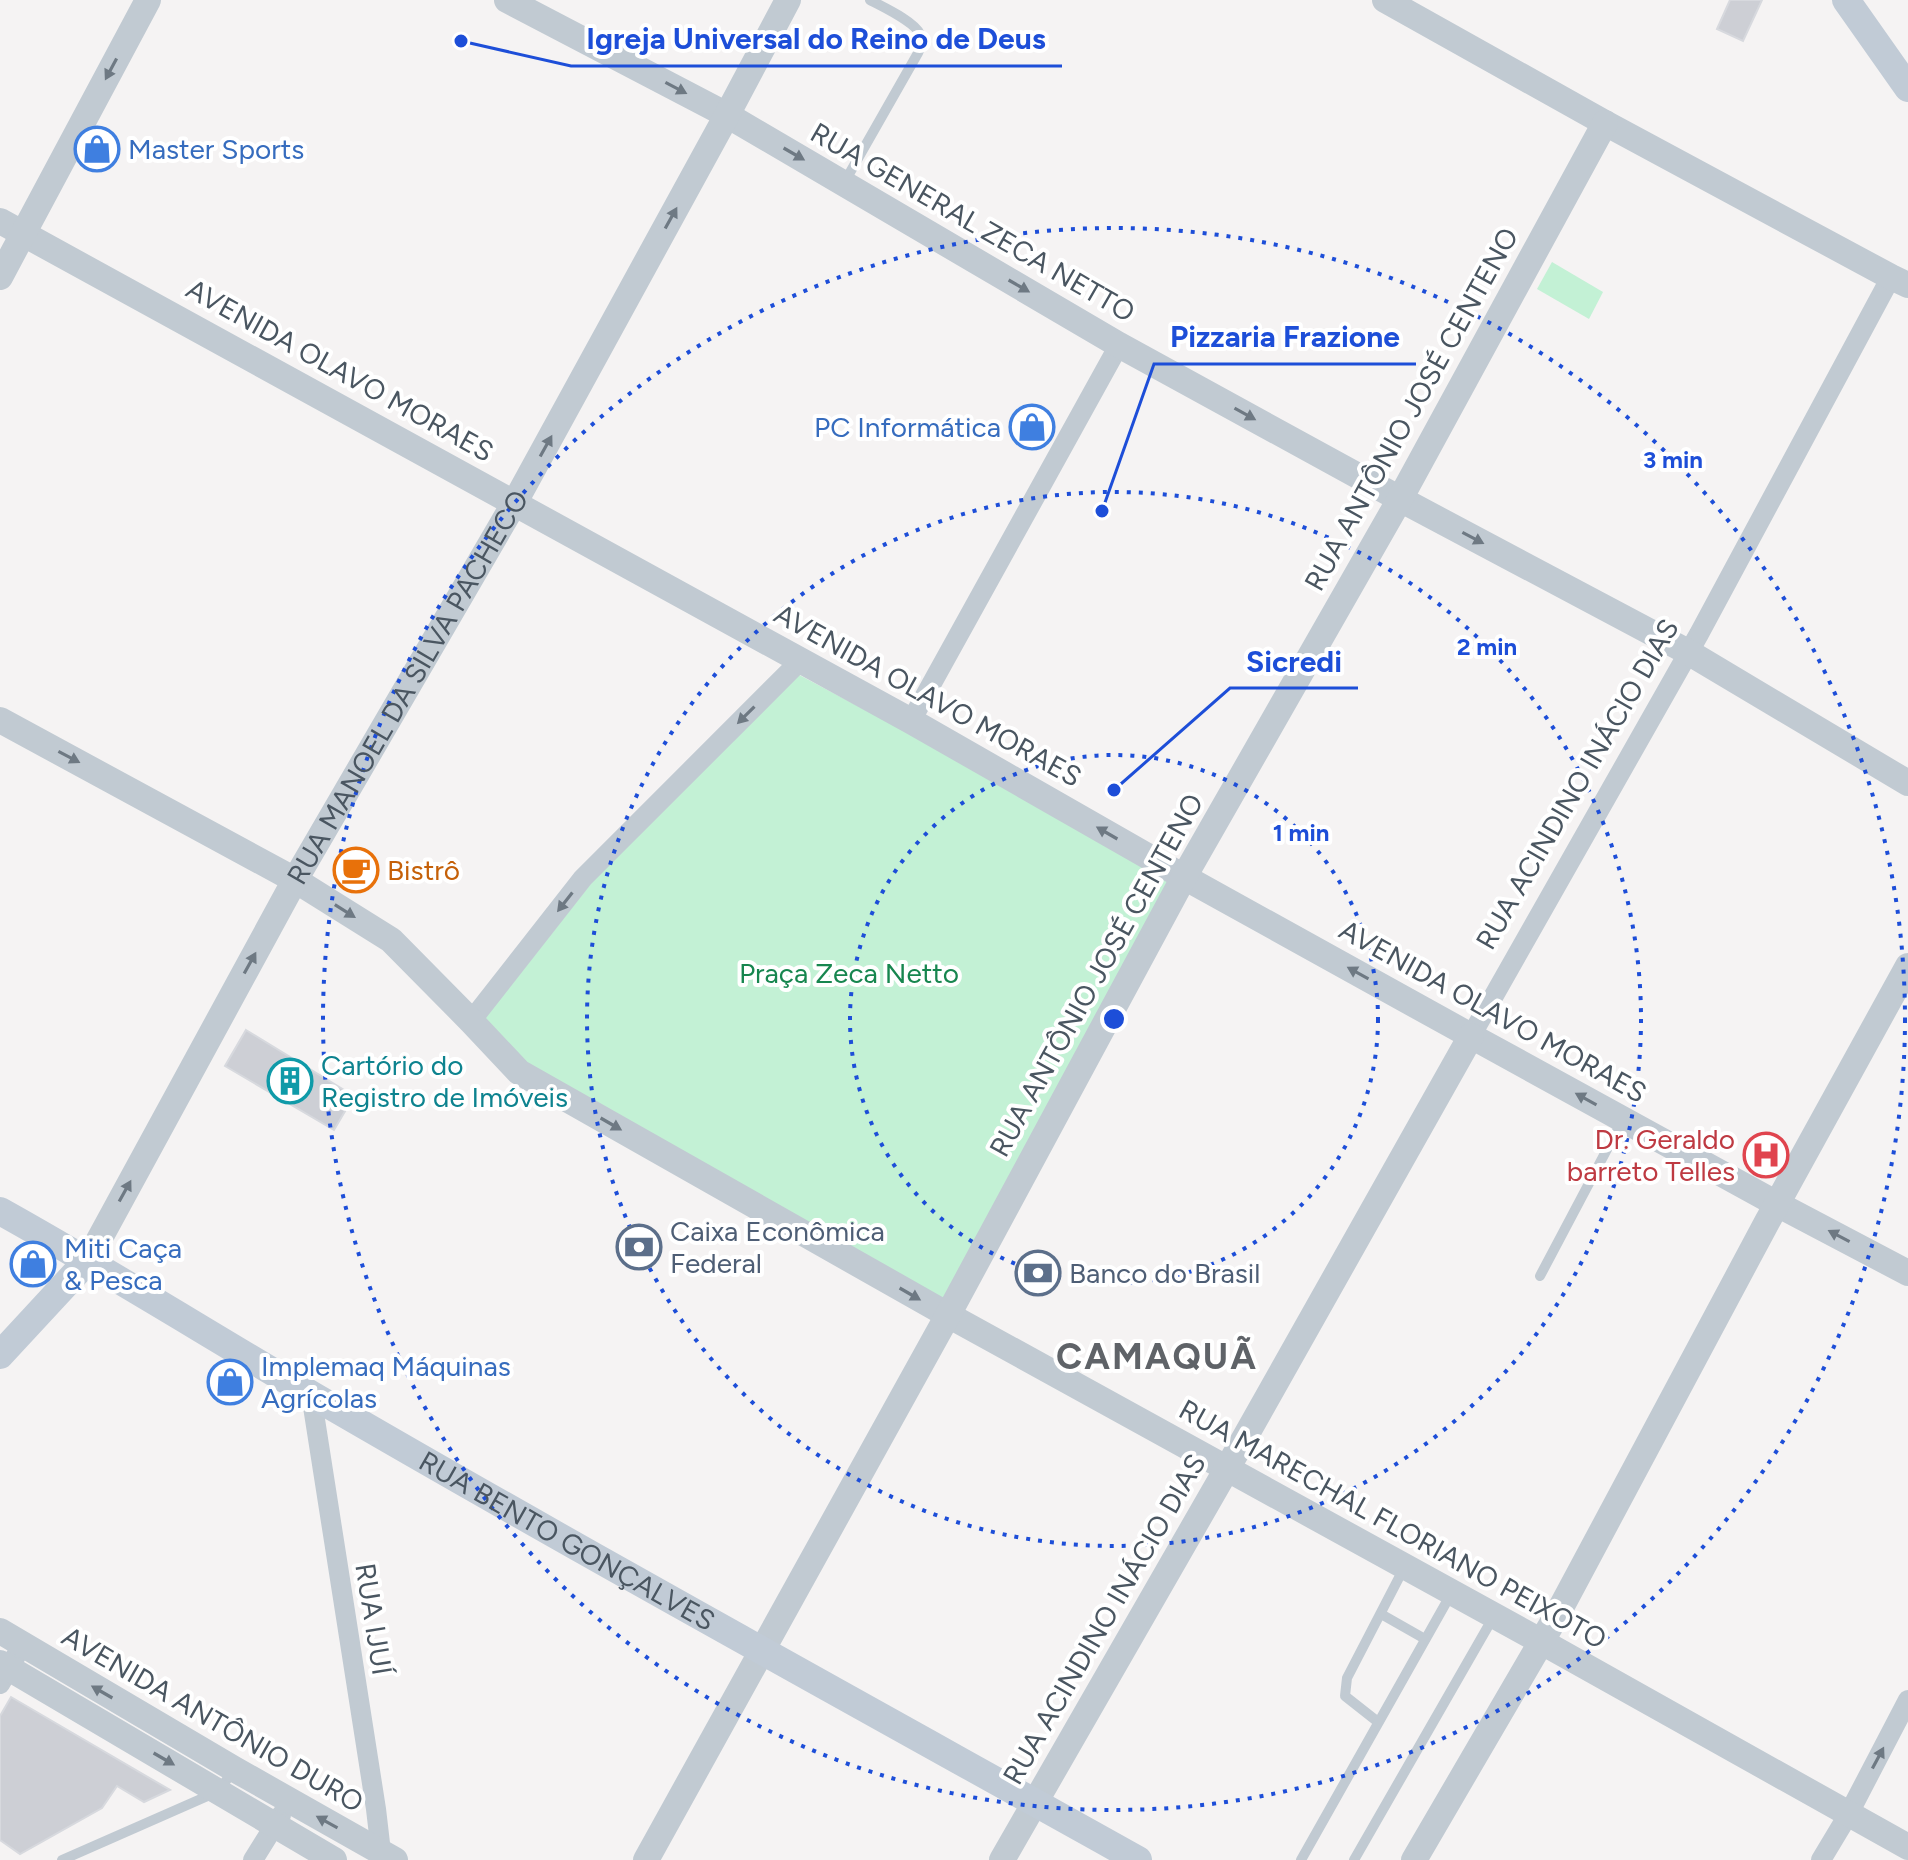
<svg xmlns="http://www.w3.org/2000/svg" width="1908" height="1860" viewBox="0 0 1908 1860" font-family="Figtree,sans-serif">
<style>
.green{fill:#c3f1d5}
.building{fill:#cdcfd5;stroke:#d7d9de;stroke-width:2}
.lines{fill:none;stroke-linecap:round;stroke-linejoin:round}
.service{stroke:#c1cad2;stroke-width:10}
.minor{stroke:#c1cad2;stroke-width:20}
.tertiary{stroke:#c1cad2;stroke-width:26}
.secondary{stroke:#c1cbd6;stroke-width:28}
.oneway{fill:#6e7983}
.ring{fill:none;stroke:#1d4ed8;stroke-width:4;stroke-dasharray:4 8}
.labels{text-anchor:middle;stroke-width:8;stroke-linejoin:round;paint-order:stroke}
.shop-label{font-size:28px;fill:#366cbe;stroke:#fff;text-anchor:start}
.street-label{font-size:28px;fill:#4a5661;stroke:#fff}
.food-label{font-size:28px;fill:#c56008;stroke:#fff;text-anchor:start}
.park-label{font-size:28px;fill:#17864f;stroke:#fff}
.culture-label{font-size:28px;fill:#0d838f;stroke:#fff;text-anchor:start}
.health-label{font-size:28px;fill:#be3a42;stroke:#fff;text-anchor:end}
.service-label{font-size:28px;fill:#4e5e75;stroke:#fff;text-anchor:start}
.district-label{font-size:36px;font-weight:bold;letter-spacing:2px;fill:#5f6368;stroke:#fff}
.centre{fill:#1d4ed8;stroke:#fff;stroke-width:4}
.ring-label{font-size:24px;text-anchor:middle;font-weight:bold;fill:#1d4ed8;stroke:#fff;stroke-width:8;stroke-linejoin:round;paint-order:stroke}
.leader{fill:none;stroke:#1d4ed8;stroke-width:3}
.callout-dot{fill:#1d4ed8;stroke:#fff;stroke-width:3}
.callout-label{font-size:30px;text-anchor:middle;font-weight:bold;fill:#1d4ed8;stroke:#fff;stroke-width:8;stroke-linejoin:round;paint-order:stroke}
</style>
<rect width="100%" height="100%" fill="#f5f3f3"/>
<g class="green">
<path d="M1552 262 1603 292 1589 319 1537 289Z"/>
<path d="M790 670 1179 877 945 1304 522 1064 482 1022 592 882Z"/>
</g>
<g class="building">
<path d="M1730 0H1762L1743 41 1717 29Z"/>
<path d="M246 1030 354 1096 334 1130 225 1066Z"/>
<path d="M11 1697 170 1790 144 1802 117 1786 102 1808 20 1854 0 1840V1716Z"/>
</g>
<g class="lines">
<g class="service">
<path d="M844 183 918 53C921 47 923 40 920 34 914 21 883 7 870 0"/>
<path d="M1540 1276 1622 1121"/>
<path d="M1381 1614 1425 1639"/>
<path d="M1378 1722 1345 1696 1347 1678 1404 1568"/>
<path d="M62 1860 219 1791 234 1769"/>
<path d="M1301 1860 1451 1594"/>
<path d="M1354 1860 1494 1616"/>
</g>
<g class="minor">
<path d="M911 721 1119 345"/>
<path d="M471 1021 583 878 801 660"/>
<path d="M1471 1036 1699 634 1891 277"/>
<path d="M311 1394 376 1809 381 1852"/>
<path d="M0 1684 22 1645"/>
<path d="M253 1860 281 1815"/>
<path d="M1821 1860 1848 1815 1908 1700"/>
</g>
<g class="tertiary">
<path d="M507 0 727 115 1119 345 1400 499 1688 652 1908 783"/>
<path d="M1385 0 1605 123 1891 277 1908 285"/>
<path d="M0 221 911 721 1184 877 1471 1036 1777 1204 1908 1273"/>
<path d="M0 277 148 0"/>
<path d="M0 720 295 880 391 940 471 1021 519 1072 948 1315 1542 1642 1908 1847"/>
<path id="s1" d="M88 1260 295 880 515 502 727 115 788 0"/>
<path d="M0 1631 234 1769 395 1860"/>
<path d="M0 1663 334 1860"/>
<path d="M646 1860 948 1315 1184 877 1400 499 1605 123"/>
<path d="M1002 1860 1240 1446 1471 1036"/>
<path d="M1414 1860 1557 1615 1767 1222 1908 966"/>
</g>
<g class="secondary">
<path d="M1846 0 1908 88"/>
<path id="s2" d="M0 1211C106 1270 208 1334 312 1395 585 1554 862 1706 1138 1860"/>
<path d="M0 1355 88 1260"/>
</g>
</g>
<defs><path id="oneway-solid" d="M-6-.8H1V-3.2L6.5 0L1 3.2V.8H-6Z" transform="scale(2)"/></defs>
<g class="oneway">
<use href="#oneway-solid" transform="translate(111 69) rotate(118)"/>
<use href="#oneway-solid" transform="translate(676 88) rotate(28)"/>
<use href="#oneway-solid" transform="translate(794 154) rotate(30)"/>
<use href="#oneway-solid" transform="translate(671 218) rotate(-61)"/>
<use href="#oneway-solid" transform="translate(1019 286) rotate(30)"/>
<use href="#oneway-solid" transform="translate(1245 414) rotate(29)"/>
<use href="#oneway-solid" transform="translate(546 446) rotate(-61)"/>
<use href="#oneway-solid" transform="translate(1473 538) rotate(28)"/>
<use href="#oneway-solid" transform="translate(746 715) rotate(135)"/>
<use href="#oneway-solid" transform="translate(69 757) rotate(28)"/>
<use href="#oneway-solid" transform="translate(1107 833) rotate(-150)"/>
<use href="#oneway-solid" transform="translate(565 902) rotate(128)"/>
<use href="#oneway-solid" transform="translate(345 911) rotate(32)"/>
<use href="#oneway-solid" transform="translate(250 963) rotate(-61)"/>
<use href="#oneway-solid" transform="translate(1358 973) rotate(-151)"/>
<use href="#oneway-solid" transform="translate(1586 1099) rotate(-151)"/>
<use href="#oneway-solid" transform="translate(611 1124) rotate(30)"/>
<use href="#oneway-solid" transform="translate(125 1191) rotate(-61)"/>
<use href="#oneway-solid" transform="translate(1839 1236) rotate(-152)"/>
<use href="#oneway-solid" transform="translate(910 1294) rotate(30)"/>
<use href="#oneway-solid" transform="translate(102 1692) rotate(-150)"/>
<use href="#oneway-solid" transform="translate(1878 1758) rotate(-62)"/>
<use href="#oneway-solid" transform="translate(164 1759) rotate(30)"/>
<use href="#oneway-solid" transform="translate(327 1822) rotate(-151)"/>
</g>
<g class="ring">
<circle cx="1114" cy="1019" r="264"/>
<circle cx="1114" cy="1019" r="527"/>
<circle cx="1114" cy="1019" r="791"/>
</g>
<defs>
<g id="shop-ring" transform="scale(2.3)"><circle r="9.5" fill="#fff" stroke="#3f7fe0" stroke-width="1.5"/><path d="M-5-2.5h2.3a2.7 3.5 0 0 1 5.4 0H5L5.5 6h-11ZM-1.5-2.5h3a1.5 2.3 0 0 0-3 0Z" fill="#3f7fe0"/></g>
<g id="cafe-ring" transform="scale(2.3)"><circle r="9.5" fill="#fff" stroke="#e8710a" stroke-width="1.5"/><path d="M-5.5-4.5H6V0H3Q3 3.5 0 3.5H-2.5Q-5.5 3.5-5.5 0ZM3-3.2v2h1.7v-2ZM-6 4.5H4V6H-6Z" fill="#e8710a"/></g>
<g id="building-ring" transform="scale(2.3)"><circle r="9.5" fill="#fff" stroke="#0f9aa8" stroke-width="1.5"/><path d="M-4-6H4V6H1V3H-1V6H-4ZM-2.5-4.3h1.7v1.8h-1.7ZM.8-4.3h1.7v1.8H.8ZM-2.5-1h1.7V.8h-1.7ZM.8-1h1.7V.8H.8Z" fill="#0f9aa8"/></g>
<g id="hospital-ring" transform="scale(2.3)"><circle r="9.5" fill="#fff" stroke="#e0444e" stroke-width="1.5"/><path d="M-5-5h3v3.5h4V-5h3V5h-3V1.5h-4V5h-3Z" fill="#e0444e"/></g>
<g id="bank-ring" transform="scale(2.3)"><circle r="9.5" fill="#fff" stroke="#5c6f8a" stroke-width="1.5"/><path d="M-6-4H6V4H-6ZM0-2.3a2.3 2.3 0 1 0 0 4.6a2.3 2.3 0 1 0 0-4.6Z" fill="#5c6f8a"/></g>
</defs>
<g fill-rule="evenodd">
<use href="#shop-ring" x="97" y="149"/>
<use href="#shop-ring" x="1032" y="427"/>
<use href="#cafe-ring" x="356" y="870"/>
<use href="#building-ring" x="290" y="1081"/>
<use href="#hospital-ring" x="1766" y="1155"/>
<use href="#bank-ring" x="639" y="1247"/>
<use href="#shop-ring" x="33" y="1264"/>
<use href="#bank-ring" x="1038" y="1273"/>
<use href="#shop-ring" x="230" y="1382"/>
</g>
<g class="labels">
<g class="shop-label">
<text x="128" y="159">Master Sports</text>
<text x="1001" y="437" text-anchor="end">PC Informática</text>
<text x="64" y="1258">Miti Caça<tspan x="64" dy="32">&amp; Pesca</tspan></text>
<text x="261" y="1376">Implemaq Máquinas<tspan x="261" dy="32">Agrícolas</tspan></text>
</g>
<g class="street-label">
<text transform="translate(973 222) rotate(30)" y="10">RUA GENERAL ZECA NETTO</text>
<text transform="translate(340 370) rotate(29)" y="10">AVENIDA OLAVO MORAES</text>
<text transform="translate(1411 409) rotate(-61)" y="10">RUA ANTÔNIO JOSÉ CENTENO</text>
<text dy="10" stroke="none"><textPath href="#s1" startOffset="656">RUA MANOEL DA SILVA PACHECO</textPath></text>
<text transform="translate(928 695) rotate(29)" y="10">AVENIDA OLAVO MORAES</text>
<text transform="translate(1577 784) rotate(-60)" y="10">RUA ACINDINO INÁCIO DIAS</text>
<text transform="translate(1096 975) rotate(-61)" y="10">RUA ANTÔNIO JOSÉ CENTENO</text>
<text transform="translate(1493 1011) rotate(29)" y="10">AVENIDA OLAVO MORAES</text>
<text transform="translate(1393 1524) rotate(29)" y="10">RUA MARECHAL FLORIANO PEIXOTO</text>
<text dy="10" stroke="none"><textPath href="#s2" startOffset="656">RUA BENTO GONÇALVES</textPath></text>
<text transform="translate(374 1619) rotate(81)" y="10">RUA IJUÍ</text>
<text transform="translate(1104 1619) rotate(-60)" y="10">RUA ACINDINO INÁCIO DIAS</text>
<text transform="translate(213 1719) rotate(30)" y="10">AVENIDA ANTÔNIO DURO</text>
</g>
<g class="food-label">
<text x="387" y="880">Bistrô</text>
</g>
<g class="park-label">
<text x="849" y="983">Praça Zeca Netto</text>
</g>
<g class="culture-label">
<text x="321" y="1075">Cartório do<tspan x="321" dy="32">Registro de Imóveis</tspan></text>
</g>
<g class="health-label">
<text x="1735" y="1149">Dr. Geraldo<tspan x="1735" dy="32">barreto Telles</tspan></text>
</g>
<g class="service-label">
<text x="670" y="1241">Caixa Econômica<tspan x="670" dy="32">Federal</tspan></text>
<text x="1069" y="1283">Banco do Brasil</text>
</g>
<g class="district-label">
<text x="1157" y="1369">CAMAQUÃ</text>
</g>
</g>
<circle cx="1114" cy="1019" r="12" class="centre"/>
<g class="ring-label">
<text x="1673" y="468">3 min</text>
<text x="1487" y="655">2 min</text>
<text x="1301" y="841">1 min</text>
</g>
<path class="leader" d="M461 41L571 66H1062M1102 511L1154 364H1416M1114 790L1230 688H1358"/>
<g class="callout-dot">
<circle cx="461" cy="41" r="8"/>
<circle cx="1102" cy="511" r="8"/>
<circle cx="1114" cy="790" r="8"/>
</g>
<g class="callout-label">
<text x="816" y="49">Igreja Universal do Reino de Deus</text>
<text x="1285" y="347">Pizzaria Frazione</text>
<text x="1294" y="672">Sicredi</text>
</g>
</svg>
